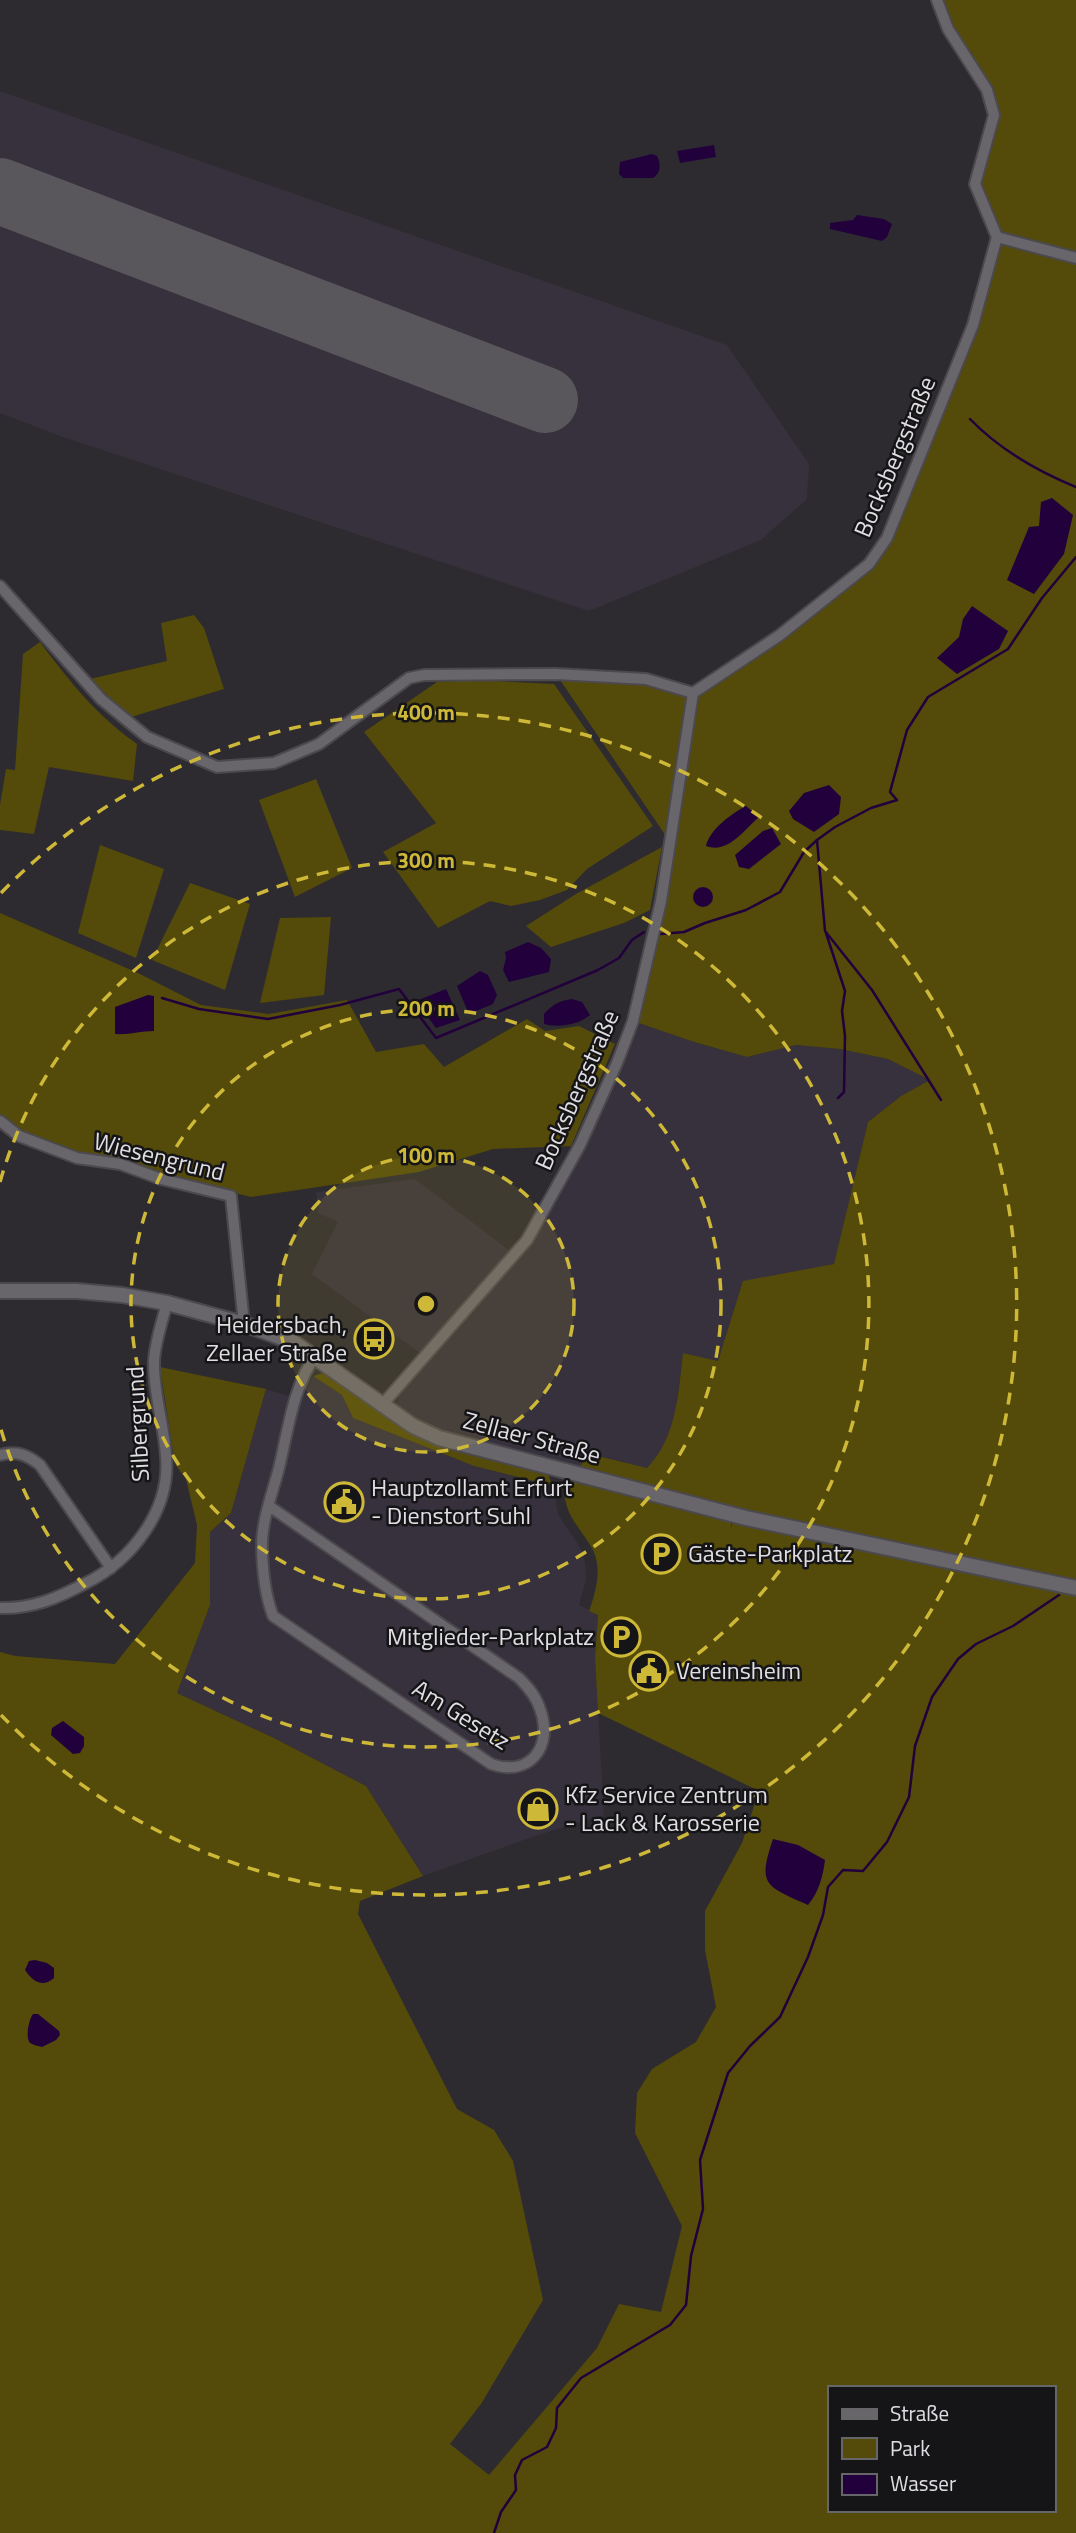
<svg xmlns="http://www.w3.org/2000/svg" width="1076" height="2533" viewBox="0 0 1076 2533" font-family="'Titillium Web',sans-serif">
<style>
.built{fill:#36313c}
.green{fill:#544a0a;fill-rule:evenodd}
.water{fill:#22003c}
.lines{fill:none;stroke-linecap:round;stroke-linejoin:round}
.stream{stroke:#22003c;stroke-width:2.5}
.runway{stroke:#59575c;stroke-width:66}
.minor-casing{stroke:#4b494d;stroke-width:14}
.tertiary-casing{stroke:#4b494d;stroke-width:18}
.minor{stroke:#68656b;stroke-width:10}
.tertiary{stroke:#68656b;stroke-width:14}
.ring{fill:none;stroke:#ceb837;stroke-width:3.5;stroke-dasharray:12 9}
.labels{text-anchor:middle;stroke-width:5;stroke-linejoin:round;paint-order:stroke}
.street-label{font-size:24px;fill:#e0dee2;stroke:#151416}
.poi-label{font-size:24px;fill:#e0dee2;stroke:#151416;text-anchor:start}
.centre{fill:#ceb837;stroke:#151416;stroke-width:3.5}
.ring-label{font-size:21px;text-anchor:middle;font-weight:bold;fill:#ceb837;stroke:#151416;stroke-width:5;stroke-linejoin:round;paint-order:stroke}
</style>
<rect width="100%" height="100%" fill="#2d2b30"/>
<g class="built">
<path d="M0 91 727 345 809 464 807 499 761 540 589 611 63 437 0 413Z"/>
<path d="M633 1021 691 1041 747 1057 796 1045 840 1049 888 1059 931 1080 901 1096 868 1122 834 1264 743 1282 718 1361 683 1353 675 1419 661 1454 647 1468 587 1453 579 1471 436 1432 410 1418 397 1404 401 1388 498 1278 580 1145Z"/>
<path d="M415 1179 510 1251 420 1353 312 1274 338 1222 318 1213 316 1192Z"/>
<path d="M313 1376 342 1395 353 1418 474 1466 553 1486 558 1514 581 1549 585 1563 586 1580 579 1605 598 1614 595 1658 604 1815 535 1836 423 1876 366 1786 274 1738 177 1693 210 1605V1532L231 1513 266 1389 302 1400Z"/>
</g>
<g class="green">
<path d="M937 0H1076V1584L736 1510 579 1471 586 1453 647 1468C677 1437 678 1394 683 1353L718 1361 743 1281 834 1264 868 1122 901 1096 930 1080 888 1059 840 1049 796 1045 747 1057 691 1041 633 1021 670 842 556 674 646 679 693 693 869 564 938 413 997 238 975 184 994 114Z"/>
<path d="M194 615 204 628 224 689 131 717 90 679 167 661 161 623Z"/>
<path d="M40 642C70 682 96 715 137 744L133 781 49 767 34 834 0 830V805L6 769 15 770 23 654Z"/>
<path d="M473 680 554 684 653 826 587 869 567 890 540 900 511 906 490 901 438 928 383 852 436 823 364 732 437 682Z"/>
<path d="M316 779 352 868 295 897 259 800Z"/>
<path d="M100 845 164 869 136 958 78 933Z"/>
<path d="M662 847 650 910 624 923 551 947 526 926 576 894Z"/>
<path d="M190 883 250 904 225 990 152 960Z"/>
<path d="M0 913 138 973 201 1005 269 1014 347 1000 376 1052 424 1044 444 1067 527 1019 545 1031 579 1026 615 1044 571 1146 493 1149 419 1172 251 1197 78 1154 20 1132 0 1116Z"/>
<path d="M331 917 324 995 260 1003 280 918Z"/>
<path d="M160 1367 266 1389 231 1513 210 1532V1605L177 1693 274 1738 366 1786 423 1876 360 1901 358 1914 457 2109 494 2130 513 2161 543 2300 481 2404 450 2444 489 2475 597 2348 619 2304 661 2312 682 2226 635 2133 637 2093 652 2069 696 2042 716 2007 705 1950V1911L742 1843 759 1791 598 1713 595 1658 598 1615 589 1611C596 1592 602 1569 593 1550 581 1528 566 1518 564 1491L574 1480 731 1520V1528L734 1515 1076 1588V2533H0V1652L15 1656 115 1664 195 1563 197 1525 186 1479 175 1464ZM829 2388H1053V2510H829Z"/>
<path d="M330 1371 385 1412 547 1472 553 1486 474 1466 353 1418 342 1395 313 1376Z"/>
</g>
<g class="water">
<path d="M714 145 716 157 680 163 677 151Z"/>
<path d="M652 154 657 156C661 164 661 173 653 178H623L619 174 620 162Z"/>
<path d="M857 215 884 219 892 224 887 237 882 241 830 229V223L853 220Z"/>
<path d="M1052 498 1073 515 1064 554 1034 594 1007 580 1029 527 1039 526 1041 502Z"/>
<path d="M972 606 1008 631 999 649 957 674 937 658 959 637 963 619Z"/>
<path d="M829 785 841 797 839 814 814 832 793 819 789 811 804 793Z"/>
<path d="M746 806 759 817C743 831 728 854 706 846 710 829 731 814 746 806Z"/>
<path d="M772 828 781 844 749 869 739 867 735 855 763 831Z"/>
<circle cx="703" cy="897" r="10"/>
<path d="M528 942 541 948 551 959 549 972 509 982 503 970 506 958 505 952Z"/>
<path d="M480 971 488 975 497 995 493 1004 469 1014 457 986Z"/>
<path d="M446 989 460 1020 436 1028 416 1001Z"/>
<path d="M148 995 154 996V1031C140 1031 129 1035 115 1034V1007Z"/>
<path d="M572 999 582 1002 590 1015C578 1025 559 1028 544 1024V1014C553 1004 559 1001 572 999Z"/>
<path d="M63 1721 84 1737V1746L80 1753 73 1754 51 1735 52 1728Z"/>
<path d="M773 1839 798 1845 825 1860C823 1876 819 1892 808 1905 766 1886 757 1886 773 1839Z"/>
<path d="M35 1960 47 1963 54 1968V1978C43 1988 33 1982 25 1970L29 1961Z"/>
<path d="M33 2014H38L59 2031 60 2035 56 2040 42 2047C39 2046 33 2045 30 2043 25 2037 29 2019 33 2014Z"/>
</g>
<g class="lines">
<g class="stream">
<path d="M970 419C999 449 1037 471 1076 487"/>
<path d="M817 840 825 931 872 990 941 1100"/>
<path d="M826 933 845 991 842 1011 845 1036 844 1092 838 1098"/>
<path d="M660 934 684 932 705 923 746 910 780 892 804 852 817 840 835 827 871 808 897 800 890 792 907 730 928 697 1008 649 1042 598 1076 557"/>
<path d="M162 998 199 1009 268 1019 340 1005 399 989 436 1038 598 970 619 958 632 940 644 932"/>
<path d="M494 2533 501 2512 516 2490 515 2475 522 2460 547 2447 556 2428 557 2408 581 2378 670 2325 686 2305 691 2256 703 2209 700 2160 728 2073 750 2046 780 2017 808 1957 823 1915 828 1887 843 1870 863 1871 887 1842 909 1797 915 1746 932 1697 958 1659 976 1644 1013 1626 1059 1595"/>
</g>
<path class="runway" d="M0 191 545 400"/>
<g class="minor-casing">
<g id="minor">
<path d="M937 0 948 29 987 90 994 115 975 184 997 237"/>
<path d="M997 237 1076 258"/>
<path d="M0 586 101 699 147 737 217 767 274 763 319 744 409 678 424 675 556 674 646 679 693 693"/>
<path d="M0 1121 19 1136 77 1158 120 1164 161 1179 231 1196 244 1324"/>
<path d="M382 1405 527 1240 580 1145 617 1063 633 1021 661 901 693 693 780 635 869 564 887 538 973 325 997 237"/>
<path d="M0 1455C17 1451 26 1454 40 1465L111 1568"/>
<path d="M269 1506 519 1678C528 1687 536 1696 540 1709 554 1746 530 1778 491 1764L273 1616C264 1592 262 1567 262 1542 263 1517 273 1491 279 1468 287 1435 294 1382 316 1356"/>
<path d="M0 1608C32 1609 58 1598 86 1583 132 1560 171 1510 166 1456 164 1424 153 1392 154 1361 155 1342 162 1322 167 1303"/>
</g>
</g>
<g class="tertiary-casing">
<path id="tertiary" d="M0 1291H77L122 1295 167 1303 244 1324 293 1342 413 1426 439 1438 746 1518 1076 1588"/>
</g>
<use href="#minor" class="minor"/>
<use href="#tertiary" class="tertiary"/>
</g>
<circle cx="426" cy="1304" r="148" fill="#ceb837" fill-opacity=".12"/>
<g class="ring">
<circle cx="426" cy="1304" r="148"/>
<circle cx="426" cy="1304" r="295"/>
<path d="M0 1182A443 443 0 1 1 0 1426"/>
<path d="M1 893A591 591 0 1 1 1 1715"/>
</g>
<defs>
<g id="bus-ring" transform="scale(2.0125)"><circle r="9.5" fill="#151416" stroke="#ceb837" stroke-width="1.5"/><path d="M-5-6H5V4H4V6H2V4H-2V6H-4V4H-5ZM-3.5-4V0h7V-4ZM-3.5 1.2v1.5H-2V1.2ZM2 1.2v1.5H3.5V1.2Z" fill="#ceb837"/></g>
<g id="civic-ring" transform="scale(2.0125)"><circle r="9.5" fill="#151416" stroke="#ceb837" stroke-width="1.5"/><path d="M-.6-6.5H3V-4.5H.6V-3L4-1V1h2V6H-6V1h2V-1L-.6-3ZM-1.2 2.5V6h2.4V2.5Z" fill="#ceb837"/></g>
<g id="parking-ring" transform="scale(2.0125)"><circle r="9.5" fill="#151416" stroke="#ceb837" stroke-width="1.5"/><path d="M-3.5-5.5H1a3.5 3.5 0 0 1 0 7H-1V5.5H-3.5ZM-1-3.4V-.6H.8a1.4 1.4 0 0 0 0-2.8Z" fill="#ceb837"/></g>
<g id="shop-ring" transform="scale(2.0125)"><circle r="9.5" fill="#151416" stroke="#ceb837" stroke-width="1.5"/><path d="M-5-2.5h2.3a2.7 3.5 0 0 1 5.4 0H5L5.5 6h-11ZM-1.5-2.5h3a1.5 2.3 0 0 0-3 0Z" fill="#ceb837"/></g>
</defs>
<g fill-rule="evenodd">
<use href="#bus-ring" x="374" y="1339"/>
<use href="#civic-ring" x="344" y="1502"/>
<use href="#parking-ring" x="661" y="1554"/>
<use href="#parking-ring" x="621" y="1637"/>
<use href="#civic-ring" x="649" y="1671"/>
<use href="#shop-ring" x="538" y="1809"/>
</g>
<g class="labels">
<g class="street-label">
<text transform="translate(895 457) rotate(-67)" y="8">Bocksbergstraße</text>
<text transform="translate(577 1090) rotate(-66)" y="8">Bocksbergstraße</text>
<text transform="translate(159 1157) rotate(14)" y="8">Wiesengrund</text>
<text transform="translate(138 1424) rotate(-93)" y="8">Silbergrund</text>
<text transform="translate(532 1438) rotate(15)" y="8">Zellaer Straße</text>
<text transform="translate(461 1715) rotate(32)" y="8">Am Gesetz</text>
</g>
<g class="poi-label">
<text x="347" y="1333" text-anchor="end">Heidersbach,<tspan x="347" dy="28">Zellaer Straße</tspan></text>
<text x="371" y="1496">Hauptzollamt Erfurt<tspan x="371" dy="28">- Dienstort Suhl</tspan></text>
<text x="688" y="1562">Gäste-Parkplatz</text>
<text x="594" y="1645" text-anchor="end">Mitglieder-Parkplatz</text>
<text x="676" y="1679">Vereinsheim</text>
<text x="565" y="1803">Kfz Service Zentrum<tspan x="565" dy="28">- Lack &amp; Karosserie</tspan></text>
</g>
</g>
<circle cx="426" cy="1304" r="10" class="centre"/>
<g class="ring-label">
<text x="426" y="720">400 m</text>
<text x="426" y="868">300 m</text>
<text x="426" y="1016">200 m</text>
<text x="426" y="1163">100 m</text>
</g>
<rect x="828" y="2386" width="228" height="126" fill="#151416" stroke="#666568" stroke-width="2"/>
<rect x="842" y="2409" width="35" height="10" fill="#68656b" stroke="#666568" stroke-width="2"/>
<text x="890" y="2421" font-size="21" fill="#e0dee2">Straße</text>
<rect x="842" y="2438" width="35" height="21" fill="#544a0a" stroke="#666568" stroke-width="2"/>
<text x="890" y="2456" font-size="21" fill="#e0dee2">Park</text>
<rect x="842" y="2474" width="35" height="21" fill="#22003c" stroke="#666568" stroke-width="2"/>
<text x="890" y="2491" font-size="21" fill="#e0dee2">Wasser</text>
</svg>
